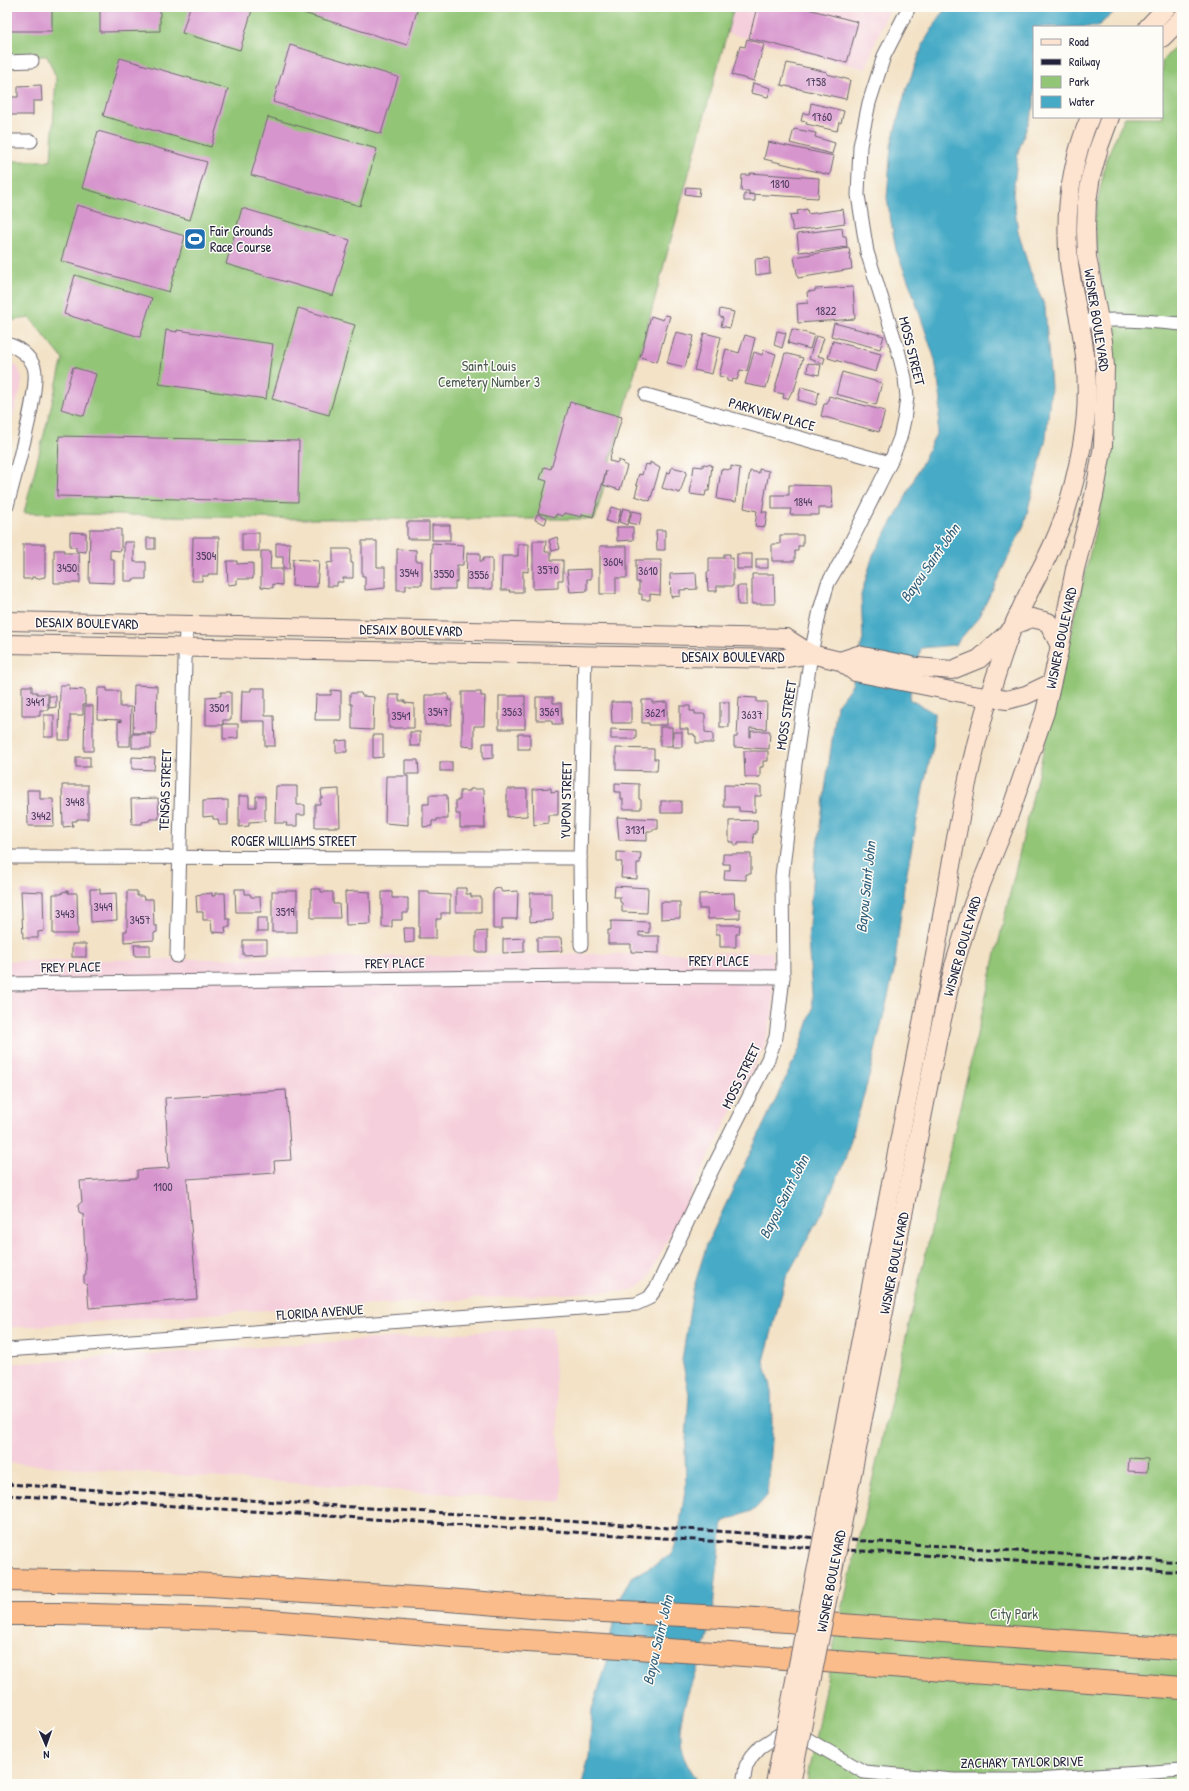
<svg xmlns="http://www.w3.org/2000/svg" width="1189" height="1791" viewBox="0 0 1189 1791" font-family="'Patrick Hand',sans-serif">
<style>
.built{fill:#f5cfdb}
.green{fill:#92c576;stroke:#5a7458}
.water{fill:#46aac6;stroke:#346680}
.building{fill:#d795cd}
.lines{fill:none;stroke-linecap:round;stroke-linejoin:round}
.street-casing{stroke:#6b656c;stroke-width:15}
.secondary-casing{stroke:#6b656c;stroke-width:20}
.highway-casing{stroke:#6b656c;stroke-width:24}
.street{stroke:#fff;stroke-width:13}
.secondary{stroke:#fde4d0;stroke-width:18}
.highway{stroke:#f9bc8a;stroke-width:22}
.rail{stroke:#22223b;stroke-width:3;stroke-dasharray:6 3;stroke-linecap:butt}
.secondary-bridge-casing{stroke:#6b656c;stroke-width:20;stroke-linecap:butt}
.secondary-bridge{stroke:#fde4d0;stroke-width:18}
.labels{text-anchor:middle;stroke-width:3;stroke-linejoin:round;paint-order:stroke}
.number-label{font-size:12px;fill:#4f3f60}
.poi-label{font-size:14px;fill:#22223b;stroke:#fdfcf7;text-anchor:start}
.street-label{font-size:14px;fill:#22223b;stroke:#fdfcf7}
.park-label{font-size:14px;fill:#495b50;stroke:#fdfcf7}
.water-label{font-size:15px;font-style:italic;fill:#325f7a;stroke:#fdfcf7}
</style>
<rect width="100%" height="100%" fill="#fdfcf7"/>
<filter id="ink" filterUnits="userSpaceOnUse"><feTurbulence type="fractalNoise" baseFrequency=".025" numOctaves="2"/><feDisplacementMap in="SourceGraphic" scale="8" xChannelSelector="R" yChannelSelector="G"/><feConvolveMatrix kernelMatrix="1 2 1 2 8 2 1 2 1" color-interpolation-filters="sRGB"/></filter>
<filter id="wash" filterUnits="userSpaceOnUse"><feTurbulence type="fractalNoise" baseFrequency=".012" numOctaves="4" result="noise"/><feDisplacementMap in="SourceGraphic" scale="16" xChannelSelector="R" yChannelSelector="G"/><feGaussianBlur stdDeviation="0.9" result="paint"/><feColorMatrix in="noise" values="0 0 0 0 0 0 0 0 0 0 0 0 0 0 0 0 0 1.4 0 .05"/><feComposite in="paint" operator="in"/></filter>
<g filter="url(#wash)">
<rect width="100%" height="100%" fill="#f3e2c6"/>
<g class="built">
<path d="M734 7H891L882 25 866 69 727 33Z"/>
<path d="M7 363H11L18 367 22 378 21 388 7 438Z"/>
<path d="M772 952 773 1011 764 1047 648 1279 633 1290 250 1311 7 1328V961Z"/>
<path d="M552 1327 563 1502 7 1463V1364Z"/>
</g>
<g class="green">
<path d="M7 7H734L595 519H304L24 513 63 359 30 318 7 321V161H51L56 77 47 56H7Z"/>
<path d="M1182 39V1784H806L834 1644 1107 480 1114 384 1094 221 1106 159 1125 117H1162V61Z"/>
</g>
<path class="water" d="M946 7H1120L1097 27H1034V107L1018 152 1013 194 1018 231 1029 268 1045 307 1051 387 1046 438 1024 525 979 617 955 645 921 648 909 699 934 713 933 747 924 784 904 887 894 971 869 1077 845 1160 823 1210 786 1278 764 1361 771 1386 772 1426 767 1496 754 1510 723 1522C721 1545 717 1567 715 1589 713 1599 714 1609 712 1619 705 1657 678 1703 680 1740 681 1756 691 1771 700 1784H582L589 1756 592 1709 607 1663 609 1643 619 1599 632 1577 671 1555 679 1529 686 1485 685 1453 689 1394 682 1360 693 1290 707 1244 799 1050 813 1008 808 940 812 883 837 705 852 685 863 638 861 595 873 555 897 514 937 432 941 401 935 360 911 288 896 250 887 198 891 145 905 93 924 42Z"/>
<g id="blocks">
<g class="building">
<rect x="7" y="7" width="45" height="24"/>
<path d="M100 7H160V31L100 32Z"/>
<path d="M190 7H253L240 50 182 33Z"/>
<path d="M301 7H418L407 45 300 12Z"/>
<path d="M757 7H800L858 22 847 63 749 38Z"/>
<path d="M747 39 764 44 754 81 732 75 740 46 745 47Z"/>
<path d="M290 45 398 77 381 134 273 102Z"/>
<path d="M120 58 228 89 211 147 103 116Z"/>
<path d="M787 63 827 72V74L850 80 846 99 781 85Z"/>
<path d="M753 83 771 88 768 97 751 93Z"/>
<path d="M41 85 42 101H33V115H7V97H18V86Z"/>
<path d="M811 103 844 111 841 123 839 122 837 131 806 124 807 122 801 121 803 113 809 114Z"/>
<path d="M268 117 377 149 360 206 251 175Z"/>
<path d="M794 129 816 133 815 137 835 143 832 154 790 143Z"/>
<path d="M98 131 207 162 190 220 82 188Z"/>
<path d="M768 142 834 156 830 175 764 159Z"/>
<path d="M750 173 819 178 818 198 749 194V191H741L742 175H750Z"/>
<path d="M686 187 700 188 699 196 685 194Z"/>
<path d="M744 194 755 195V201H744Z"/>
<path d="M77 205 185 236 169 292 61 261Z"/>
<path d="M242 208 350 240 333 296 226 264Z"/>
<path d="M807 209 808 214 843 209 845 223 793 231 790 215 798 214 797 211Z"/>
<path d="M842 228 843 236H846L847 247 809 252 808 251 799 252 797 234Z"/>
<path d="M849 248 852 269 798 278 794 257Z"/>
<path d="M769 258 770 273 756 275 755 259Z"/>
<path d="M75 275 152 298 140 337 64 314Z"/>
<path d="M853 287 855 319 798 323 797 304 808 303 807 292 815 291V289Z"/>
<path d="M298 308 355 325 329 415 272 399Z"/>
<path d="M720 309 734 312 730 328 721 326 723 318 719 316Z"/>
<path d="M665 315 670 316 657 362 640 357 651 316 663 320Z"/>
<path d="M834 323 884 336 880 349 831 336Z"/>
<path d="M792 329 814 335 810 349 788 343Z"/>
<path d="M166 330 177 332V330L273 344 266 399 159 384Z"/>
<path d="M777 331 786 333 782 348 774 345Z"/>
<path d="M676 332 694 336 685 367 667 363Z"/>
<path d="M704 333 721 337 712 374 694 370Z"/>
<path d="M745 335 755 338 747 371 740 370 737 380 733 379 732 382 727 381V378L719 376 726 349 739 353Z"/>
<path d="M816 336 824 338 818 356 825 358 823 364 809 359Z"/>
<path d="M833 341 881 354 876 372 828 358Z"/>
<path d="M764 350 776 354 766 388 745 384 754 352 762 355Z"/>
<path d="M785 353 803 358 794 391H792L788 399 783 398 784 394 774 392Z"/>
<path d="M808 363 821 365 819 375 807 372Z"/>
<path d="M73 367 96 374 84 416 61 409Z"/>
<path d="M842 372 882 383 876 405 836 394Z"/>
<path d="M801 387 819 392 816 405 798 400Z"/>
<path d="M829 396 885 411 879 432 821 416 824 404H827Z"/>
<path d="M570 402 622 417 609 461 618 463V460L624 462 623 464 627 466 620 490 603 485 606 471 593 517 582 514V517L564 513 563 516 556 514V517L538 513 547 481 540 479 544 467 551 469Z"/>
<path d="M59 436 299 441 298 502 57 496Z"/>
<path d="M650 462 660 468 650 501 635 496 638 485H636L639 474 642 475 645 464 650 465Z"/>
<path d="M703 464 712 465 709 491H706L705 496 690 494 694 466 703 467Z"/>
<path d="M731 466 740 468 736 502 717 499 721 469 731 470Z"/>
<path d="M672 467 687 471 680 493 662 488 667 472 670 473Z"/>
<path d="M759 469 769 471 762 512H767L765 527 755 526 757 511 744 508 750 471 759 473Z"/>
<path d="M789 485 831 486 833 508H819V515H790L791 509H772V495H789Z"/>
<path d="M611 507 621 510 617 524 606 521Z"/>
<path d="M623 508 631 510 627 525 619 522Z"/>
<path d="M632 511 642 513 639 525 629 523Z"/>
<path d="M537 514 547 518 545 524 535 520Z"/>
<rect x="407" y="522" width="22" height="17"/>
<rect x="432" y="525" width="18" height="15"/>
<path d="M617 527H633V540L617 541Z"/>
<path d="M90 529H121V551L110 550V559H114V583L89 582Z"/>
<path d="M656 530H665V550H657Z"/>
<path d="M70 532 86 533V552L76 551V547H70Z"/>
<rect x="242" y="533" width="17" height="18"/>
<path d="M780 535H803V546H798V551H795V561H772V544H780Z"/>
<path d="M193 537H219L218 574H208V576H202V581H192Z"/>
<path d="M557 537 560 549 552 551 549 540Z"/>
<rect x="147" y="538" width="8" height="11"/>
<path d="M362 541H377V567H385V588L365 590V576H362Z"/>
<path d="M533 541H546L545 552H551V560H563V580H558V588L533 589Z"/>
<path d="M124 542H134V562H146V579H133V581H124Z"/>
<path d="M276 543H290L289 569H283V557H276Z"/>
<path d="M432 543 464 545 463 565H457V582H455V589H431Z"/>
<path d="M23 544H45V577L35 579V577H32V579H23Z"/>
<path d="M518 544H529L528 572 523 571V592H509L510 590H501L502 556H518Z"/>
<path d="M600 546H627V578H616V594H600Z"/>
<path d="M333 549H351V563H353V578H343V582H337V586H327V563L333 562Z"/>
<path d="M397 549 416 550V561H422V585H406V590H397Z"/>
<path d="M54 550H64V553H79L80 583H54Z"/>
<path d="M261 551H271L270 569H282V585L273 584V588L261 587Z"/>
<path d="M467 553H480V561H483V558H492V589H466Z"/>
<path d="M724 554H730V558H733V586H717V591H708L707 572H709V558H724Z"/>
<rect x="737" y="554" width="15" height="15"/>
<path d="M293 559 319 561 317 587 292 586Z"/>
<rect x="756" y="559" width="12" height="9"/>
<path d="M636 560H661L660 595 650 594V600H642V594H639V582H636Z"/>
<path d="M227 561H237V564L253 563V579H237V584L228 585Z"/>
<path d="M591 569V579H587V591L570 592 567 570Z"/>
<path d="M696 573 697 589 680 590V596L671 597 670 574Z"/>
<path d="M752 574H774L775 604H752Z"/>
<path d="M737 586H746V605H738Z"/>
<path d="M60 685H70L69 689 85 690V705H83V715H70V740H59Z"/>
<path d="M134 685 157 686 156 733H133Z"/>
<path d="M22 686H32V692H37V694H48V710H40V716H22Z"/>
<path d="M98 688H107V691H120V707H131L130 746H118V721L121 722V720L97 719Z"/>
<path d="M251 688H265V716H274L275 746H265V721H241L242 691H251Z"/>
<path d="M331 690 341 691V720H315L316 695H331Z"/>
<path d="M221 692H231V720H223V725H206V697L221 696Z"/>
<path d="M462 692H481V696H485L484 726H474V747L462 746Z"/>
<path d="M352 693H361L362 696 374 697 373 730 352 729V704H350V694Z"/>
<path d="M435 694H448V700H452L451 725H425V695H435Z"/>
<path d="M389 695H399V701H405V703L414 704V728H389Z"/>
<path d="M49 696H56V707L49 708Z"/>
<rect x="499" y="696" width="26" height="33"/>
<path d="M536 697H553V703H561L562 724H552V720H536Z"/>
<path d="M739 697 757 698V702H767L766 729 750 728V737H751V731H770L769 749 734 747V737H737Z"/>
<path d="M642 700H652V703L667 702V725H649V723H642Z"/>
<path d="M611 702H631V723H612Z"/>
<rect x="720" y="702" width="9" height="25"/>
<path d="M85 706H93V751H84Z"/>
<path d="M680 706H690V711H695V714H705V732L713 733V743H696V736H694V734H688V729H680Z"/>
<rect x="44" y="715" width="10" height="22"/>
<path d="M223 724H238V738L223 739Z"/>
<rect x="660" y="727" width="12" height="19"/>
<path d="M611 729 636 730V739H611Z"/>
<rect x="410" y="732" width="10" height="14"/>
<rect x="673" y="732" width="9" height="15"/>
<rect x="132" y="734" width="19" height="14"/>
<rect x="518" y="734" width="12" height="15"/>
<path d="M373 735H383V757L373 758Z"/>
<path d="M347 740V752H336V741Z"/>
<path d="M483 743H493V758L483 759Z"/>
<path d="M616 748 654 749V759H658L657 771 616 770Z"/>
<path d="M744 751H768V761H763V767H760V777H745Z"/>
<rect x="76" y="757" width="14" height="10"/>
<path d="M132 757 155 758 154 770 132 769Z"/>
<path d="M405 760H418L419 774H405Z"/>
<rect x="440" y="762" width="12" height="9"/>
<path d="M386 776H408V825L385 823Z"/>
<path d="M615 783 639 784V799L641 800V809H623V799H621V792H615Z"/>
<path d="M62 785H88V819H77V821H72L73 826 63 827Z"/>
<path d="M724 785 761 786V796H755V812L739 811V807H724Z"/>
<path d="M276 786H297V805H305V815H297V826H286L287 823H275Z"/>
<path d="M551 788V792L558 791V815H548V823L534 825 533 789Z"/>
<path d="M339 789 340 827H315V804H320V798H322L321 790Z"/>
<path d="M470 789H484L485 828H460V814H456V800H460V791H470Z"/>
<path d="M507 789H527V816L507 817Z"/>
<path d="M27 790H40V799H53L54 826H28Z"/>
<path d="M429 795H447L448 819H437V821H432V826L423 827V804H429Z"/>
<path d="M239 796H249V807H256V796H265V821L249 822V826L239 827Z"/>
<path d="M158 798 159 819H150L149 821 142 822V824H132L131 799Z"/>
<path d="M228 800V825H219L218 819H213V816L203 817V801Z"/>
<rect x="661" y="801" width="20" height="12"/>
<path d="M617 817 658 819V829H653V831H647V841L619 840Z"/>
<path d="M757 820V830H756V834H753L754 843H738V845H734V842H729V821Z"/>
<path d="M617 852 641 853 640 863H637V879L621 878 622 862H617Z"/>
<path d="M723 854H751V874H746V880L724 879 725 870H730V864H723Z"/>
<path d="M615 886 648 888 647 913 622 912V903L620 902V897H614Z"/>
<path d="M456 888H466V894H471V897H481V912H456Z"/>
<path d="M500 888 502 892 518 891 517 919H502V929H493V892L495 889Z"/>
<path d="M90 889H100V894L116 893 117 920 91 922Z"/>
<path d="M235 889H245V894H250L251 897H260L261 912H236Z"/>
<path d="M311 889H321V892H333V904H339L340 918H311Z"/>
<path d="M21 891 43 892 44 931 38 932V938H23Z"/>
<path d="M68 891V893H77L78 934H53V894H62V892Z"/>
<path d="M127 891H137V896H143L144 899H153L154 926H157V932L154 933V940L124 942V931H127Z"/>
<rect x="272" y="891" width="25" height="41"/>
<path d="M355 891 370 892 371 924 346 925 345 892Z"/>
<path d="M419 891H429V894L450 895V913H441V919H436V938H419Z"/>
<path d="M382 892H392V898H408V913H402V920H392V927H382Z"/>
<path d="M212 893V896H215V893H225L226 919H230V927H225L226 933 212 932 211 920H203V912H197L196 895Z"/>
<path d="M530 893H551V912H553V920L530 922Z"/>
<path d="M734 893 735 909H740V918L708 919 707 909H699V894Z"/>
<path d="M661 902H680V918L661 919Z"/>
<rect x="257" y="918" width="10" height="14"/>
<path d="M611 921 649 922V933L639 932V936H659V953L631 952V944H608V930H611Z"/>
<path d="M716 925H740L739 934H736V947H720V934H716Z"/>
<path d="M404 928H414V942L405 943Z"/>
<path d="M487 931V952H476V932Z"/>
<path d="M524 938V952L503 953V939Z"/>
<path d="M537 938H561L562 951 537 952Z"/>
<path d="M243 940H267V954L243 955Z"/>
<rect x="72" y="944" width="14" height="13"/>
<path d="M134 945H150V956H135Z"/>
<path d="M286 1090 291 1160 274 1161 275 1173 187 1179 197 1299 89 1308 87 1285 84 1283V1276L86 1275 83 1214 79 1212 78 1205 82 1202 80 1181 137 1178V1170L169 1168 165 1098Z"/>
<path d="M1129 1458 1148 1459 1147 1472 1128 1471Z"/>
</g>
</g>
</g>
<g filter="url(#ink)">
<use href="#blocks" fill-opacity="0" stroke="#6b656c" stroke-width="1"/>
<g class="lines">
<g class="street-casing">
<g id="street">
<path d="M7 62 32 61"/>
<path d="M7 141H31"/>
<path d="M1080 322C1114 318 1148 321 1182 324"/>
<path d="M7 344C18 347 30 356 34 367 41 388 13 481 7 506"/>
<path d="M646 395 890 463"/>
<path d="M7 857 580 858"/>
<path d="M581 945 580 858 585 655"/>
<path d="M177 956 186 625"/>
<path d="M7 984 577 976 783 977"/>
<path d="M7 1350 636 1304 649 1298 657 1287 705 1184 768 1059 776 1037 783 977 782 876 795 764 811 654 820 610 828 583 845 554 890 463 900 438 904 420 907 397 905 378 898 350 867 252 858 195 860 146 869 103 884 56 909 7"/>
<path d="M743 1784 746 1766 752 1756 760 1747 780 1734 800 1735 864 1772 954 1780H1037L1182 1770"/>
</g>
</g>
<g class="secondary-casing">
<g id="secondary">
<path d="M1148 27 1167 7"/>
<path d="M1162 38 1182 18"/>
<path d="M7 621 786 638 811 654 840 661 855 672 972 695 1007 700 1026 695 1051 683"/>
<path d="M1014 625 1032 618 1048 622 1060 646"/>
<path d="M7 644 779 659 811 654"/>
<path d="M840 661 858 655 917 667 952 670 979 659 1010 631"/>
<path d="M934 961C952 863 966 762 999 666 1005 647 1012 627 1021 609 1031 586 1044 565 1054 542 1068 511 1076 478 1082 445 1088 412 1088 375 1083 341 1079 315 1072 289 1069 263 1064 213 1071 163 1090 117"/>
<path d="M954 966 973 904 1008 818 1045 712 1060 646 1075 569 1094 496 1103 446 1105 367 1103 341 1087 257 1086 230 1087 202 1091 176 1099 147 1110 117"/>
</g>
</g>
<g class="highway-casing">
<g id="highway">
<path d="M7 1580 194 1584 448 1600 544 1608 742 1618 1182 1649"/>
<path d="M7 1614H62L258 1620 465 1637 730 1654 1182 1688"/>
</g>
</g>
<use href="#street" class="street"/>
<use href="#secondary" class="secondary"/>
<use href="#highway" class="highway"/>
<g class="rail">
<path d="M7 1484 1182 1562"/>
<path d="M7 1495 1182 1572"/>
</g>
<g class="secondary-bridge-casing">
<g id="secondary-bridge">
<path d="M775 1784 934 961"/>
<path d="M791 1784 938 1037 954 966"/>
</g>
</g>
<use href="#secondary-bridge" class="secondary-bridge"/>
</g>
</g>
<defs>
<g id="stadium-square" transform="scale(1.15)"><rect x="-9" y="-9" width="18" height="18" rx="4" fill="#1f6fb2" stroke="#fdfcf7"/><path d="M0-5a6.5 5 0 1 0 0 10a6.5 5 0 1 0 0-10ZM-3.5-1.8h7v3.6h-7Z" fill="#fff"/></g>
</defs>
<g fill-rule="evenodd">
<use href="#stadium-square" x="195" y="239"/>
</g>
<g class="labels">
<g class="number-label">
<text x="816" y="86">1758</text>
<text x="822" y="121">1760</text>
<text x="780" y="188">1810</text>
<text x="826" y="315">1822</text>
<text x="803" y="506">1844</text>
<text x="206" y="560">3504</text>
<text x="613" y="566">3604</text>
<text x="67" y="572">3450</text>
<text x="548" y="574">3570</text>
<text x="648" y="575">3610</text>
<text x="409" y="577">3544</text>
<text x="444" y="578">3550</text>
<text x="479" y="579">3556</text>
<text x="35" y="706">3441</text>
<text x="219" y="712">3501</text>
<text x="438" y="716">3547</text>
<text x="512" y="716">3563</text>
<text x="549" y="716">3569</text>
<text x="655" y="717">3621</text>
<text x="752" y="719">3637</text>
<text x="401" y="720">3541</text>
<text x="75" y="806">3448</text>
<text x="41" y="820">3442</text>
<text x="635" y="834">3131</text>
<text x="103" y="911">3449</text>
<text x="285" y="916">3519</text>
<text x="65" y="918">3443</text>
<text x="140" y="924">3457</text>
<text x="163" y="1191">1100</text>
</g>
<g class="poi-label">
<text x="210" y="236">Fair Grounds<tspan x="210" dy="16">Race Course</tspan></text>
</g>
<g class="street-label">
<text transform="translate(1097 320) rotate(81)" y="5">WISNER BOULEVARD</text>
<text transform="translate(912 351) rotate(76)" y="5">MOSS STREET</text>
<text transform="translate(772 414) rotate(16)" y="5">PARKVIEW PLACE</text>
<text transform="translate(87 623) rotate(1)" y="5">DESAIX BOULEVARD</text>
<text transform="translate(411 630) rotate(1)" y="5">DESAIX BOULEVARD</text>
<text transform="translate(1061 638) rotate(-78)" y="5">WISNER BOULEVARD</text>
<text x="733" y="662">DESAIX BOULEVARD</text>
<text transform="translate(786 715) rotate(-81)" y="5">MOSS STREET</text>
<text transform="translate(165 790) rotate(-88)" y="5">TENSAS STREET</text>
<text transform="translate(566 800) rotate(-89)" y="5">YUPON STREET</text>
<text x="294" y="846">ROGER WILLIAMS STREET</text>
<text transform="translate(962 946) rotate(-74)" y="5">WISNER BOULEVARD</text>
<text x="719" y="966">FREY PLACE</text>
<text transform="translate(395 963) rotate(-1)" y="5">FREY PLACE</text>
<text transform="translate(71 967) rotate(-1)" y="5">FREY PLACE</text>
<text transform="translate(741 1076) rotate(-64)" y="5">MOSS STREET</text>
<text transform="translate(894 1263) rotate(-79)" y="5">WISNER BOULEVARD</text>
<text transform="translate(320 1312) rotate(-4)" y="5">FLORIDA AVENUE</text>
<text transform="translate(831 1581) rotate(-79)" y="5">WISNER BOULEVARD</text>
<text transform="translate(1022 1762) rotate(-1)" y="5">ZACHARY TAYLOR DRIVE</text>
</g>
<g class="park-label">
<text x="489" y="371">Saint Louis<tspan x="489" dy="16">Cemetery Number 3</tspan></text>
<text x="1014" y="1619">City Park</text>
</g>
<g class="water-label">
<text transform="translate(930 563) rotate(-55)" y="5">Bayou Saint John</text>
<text transform="translate(866 887) rotate(-84)" y="5">Bayou Saint John</text>
<text transform="translate(784 1197) rotate(-63)" y="5">Bayou Saint John</text>
<text transform="translate(658 1640) rotate(-77)" y="5">Bayou Saint John</text>
</g>
</g>
<rect width="1189" height="1791" fill="none" stroke="#fdfcf7" stroke-width="24"/>
<rect x="1033" y="26" width="130" height="92" fill="#fdfcf7" stroke="#a5a5ac"/>
<rect x="1041" y="39" width="20" height="6" fill="#fde4d0" stroke="#a5a5ac"/>
<text x="1069" y="46" font-size="12" fill="#22223b">Road</text>
<rect x="1041" y="59" width="20" height="6" fill="#22223b" stroke="#a5a5ac"/>
<text x="1069" y="66" font-size="12" fill="#22223b">Railway</text>
<rect x="1041" y="76" width="20" height="12" fill="#92c576" stroke="#a5a5ac"/>
<text x="1069" y="86" font-size="12" fill="#22223b">Park</text>
<rect x="1041" y="96" width="20" height="12" fill="#46aac6" stroke="#a5a5ac"/>
<text x="1069" y="106" font-size="12" fill="#22223b">Water</text>
<g transform="translate(46 1745) rotate(178)" stroke="#fdfcf7" stroke-width="3" paint-order="stroke">
<path d="M0-3L7 15L0 10L-7 15Z" fill="#22223b"/>
<text y="-6" font-size="11" font-weight="bold" text-anchor="middle" fill="#22223b">N</text>
</g>
</svg>
